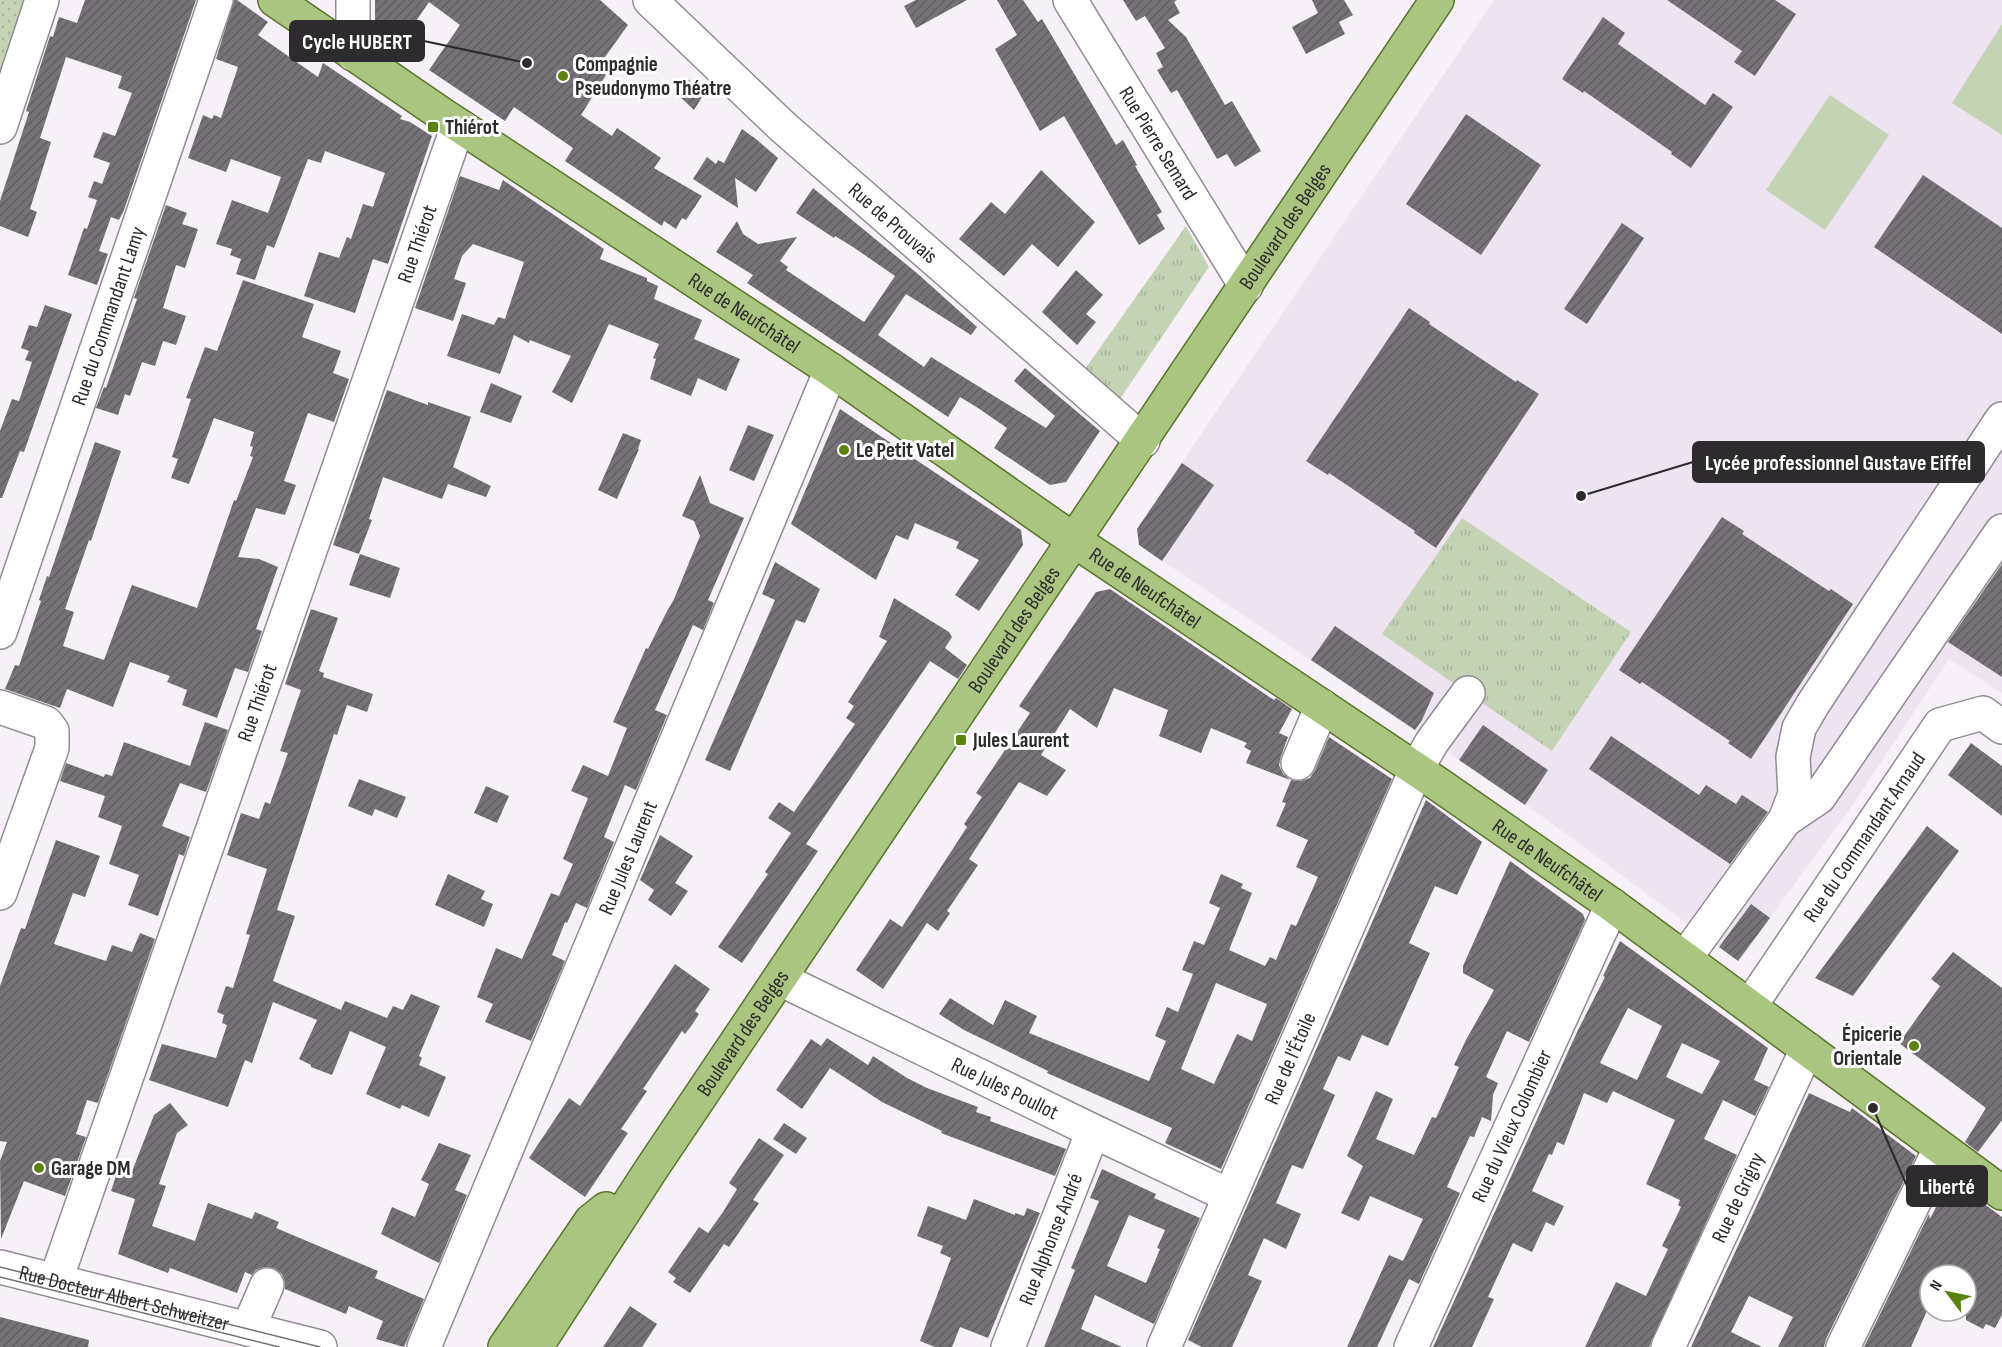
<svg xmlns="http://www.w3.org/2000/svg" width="2002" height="1347" viewBox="0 0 2002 1347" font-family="'Sofia Sans Condensed',sans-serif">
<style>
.built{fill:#eee3f1}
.grass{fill:url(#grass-dots)}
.park{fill:url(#park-tufts)}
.pitch{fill:#c4d3b4}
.building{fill:url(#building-hatch);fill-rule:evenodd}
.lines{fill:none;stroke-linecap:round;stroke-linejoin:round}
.minor-casing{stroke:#928c93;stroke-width:36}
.major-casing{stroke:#59762b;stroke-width:36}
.minor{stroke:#fff;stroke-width:33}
.major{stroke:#aac57f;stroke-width:33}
.tram{stroke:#757176;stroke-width:1.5}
.poi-dot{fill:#59830a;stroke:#fff;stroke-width:2}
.labels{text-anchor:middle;stroke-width:6;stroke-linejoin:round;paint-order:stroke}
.poi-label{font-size:21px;font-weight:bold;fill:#2d2b2e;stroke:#fff;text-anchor:start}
.street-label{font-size:21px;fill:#2d2b2e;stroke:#fff}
.leader{fill:none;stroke:#2d2b2e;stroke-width:2}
.callout-dot{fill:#2d2b2e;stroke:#fff;stroke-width:2}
.callout{fill:#2d2b2e;stroke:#2d2b2e;stroke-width:2}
.callout-label{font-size:22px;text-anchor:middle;font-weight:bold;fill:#fff}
</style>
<defs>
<pattern id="grass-dots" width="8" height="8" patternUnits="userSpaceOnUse" patternTransform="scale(1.5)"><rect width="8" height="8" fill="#c4d3b4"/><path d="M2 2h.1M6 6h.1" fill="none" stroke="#a9b59b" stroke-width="1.8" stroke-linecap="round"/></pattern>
<pattern id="park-tufts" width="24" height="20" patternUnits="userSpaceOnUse" patternTransform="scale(1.5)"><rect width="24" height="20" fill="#c4d3b4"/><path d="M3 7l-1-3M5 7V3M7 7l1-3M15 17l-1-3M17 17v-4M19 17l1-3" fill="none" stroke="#a9b59b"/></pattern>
<pattern id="building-hatch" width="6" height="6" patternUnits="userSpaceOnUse" patternTransform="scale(1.5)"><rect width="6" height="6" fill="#777178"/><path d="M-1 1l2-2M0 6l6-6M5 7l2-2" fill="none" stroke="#625d63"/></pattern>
</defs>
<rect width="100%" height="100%" fill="#f7f0f9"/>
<path class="built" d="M1494 0H2002V693L1949 659 1852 806 1738 961 1525 804 1139 545 1137 529Z"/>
<path class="grass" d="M0 0H35L0 99Z"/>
<g class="park">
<path d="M1186 226 1209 267 1120 399 1085 369Z"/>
<path d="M1462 518 1631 632 1552 751 1382 634Z"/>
</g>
<g class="pitch">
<path d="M2002 24V135L1952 103Z"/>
<path d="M1830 95 1889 135 1825 230 1766 190Z"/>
</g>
<g class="building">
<path d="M85 0H196L124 210 119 220 111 217 99 251 108 254 97 285 68 275 84 228 87 229 97 200 88 197 94 181 102 184 110 163 93 157 103 132 115 136 132 93 118 88 122 76 66 57 40 138 51 142 30 209 37 212 28 237 0 226V201L29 112 26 111 50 36 53 37 59 17 77 23Z"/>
<path d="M234 0H237L268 22 258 35 318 77 323 63 402 116 400 119 410 122 432 136 388 264 373 259 355 313 304 296 319 252 339 258 347 237 351 239 363 204 373 207 385 173 325 151 321 163 308 159 274 248 267 245 255 280 236 274 241 259 230 255 232 249 216 244 232 200 268 213 281 177 231 159 226 172 188 158 203 115 212 119 214 115 221 118 238 67 216 59Z"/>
<path d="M375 0H600L628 25 597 68 606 75 581 115 612 136 617 128 661 158 654 168 702 196 686 220 682 218 676 229 664 221 662 226 565 161 573 148 514 107 505 121 429 70 460 25 429 2 397 49 383 39 375 29Z"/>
<path d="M916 0H967L916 28 904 6Z"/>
<path d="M997 0H1023L1038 22 1042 19 1116 145 1123 140 1137 165 1135 166 1162 212 1157 215 1165 229 1139 245 1064 116 1040 131 995 49 1017 35Z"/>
<path d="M1123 0H1177L1174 2 1180 13 1168 20 1186 37 1225 105 1232 101 1261 151 1235 167 1227 154 1217 159 1177 90 1171 93 1157 70 1163 67 1156 53 1165 48 1145 16 1136 21Z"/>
<path d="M1312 0H1344L1353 15 1339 22 1345 34 1306 54 1292 27 1318 13Z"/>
<path d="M1667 0H1775L1796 14 1755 76 1734 62 1742 51Z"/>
<path d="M1603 17 1625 33 1618 44 1705 105 1713 93 1733 107 1691 168 1671 154 1672 152 1584 91 1583 93 1562 79Z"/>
<path d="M686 77 704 94 694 110 675 92Z"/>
<path d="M1466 114 1541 165 1481 255 1406 204Z"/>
<path d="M742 129 756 139 778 158 756 192 735 178 738 208 693 179 707 157 716 164 718 160 724 163Z"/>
<path d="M1041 170 1095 222 1058 267 1032 244 1004 276 959 239 991 202 1005 214Z"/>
<path d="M1923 175 2002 228V334L1874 247Z"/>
<path d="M460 176 499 190 503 180 604 249 600 259 647 278V281L658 286 654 299 702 320 694 339 740 359 726 391 698 378 691 396 650 379 656 359 653 358 659 344 609 324 572 403 552 392 571 356 530 340 529 343 514 335 500 374 447 356 462 314 494 325 498 317 505 319 524 262 473 244 462 256 454 279 466 283 453 321 415 308Z"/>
<path d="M813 188 918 274 977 327 971 335 906 294 878 335 924 367 931 357 1046 428 1055 416 1014 381 1025 368 1100 431 1066 482 1050 485 994 448 1007 428 978 408 960 397 948 417 747 283 753 275 716 252 737 221 743 234 758 244 797 237 780 261 788 267 786 270 864 322 895 276 853 247 835 236 834 238 796 213Z"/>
<path d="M166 205 187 213 182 224 198 229 185 268 176 265 163 308 186 316 176 345 163 341 155 366 142 362 130 396 125 394 118 415 96 408 104 387 106 388 137 299 134 298Z"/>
<path d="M1622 223 1644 238 1587 324 1564 309Z"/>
<path d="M1076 270 1103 295 1086 314 1096 322 1077 345 1042 312Z"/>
<path d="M243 280 314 304 302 337 341 351 333 373 349 379 334 422 308 413 284 481 296 485 285 515 256 508 238 557 259 559 278 567 256 629 262 631 248 672 235 668 217 718 182 705 187 690 167 682 170 676 130 662 113 707 67 689 60 708 5 689 15 665 19 666 41 601 39 600 47 576 49 577 95 442 121 451 91 541 89 540 65 609 74 612 63 646 104 660 132 585 197 608 234 500 236 501 253 457 250 456 253 447 250 446 254 432 214 418 189 484 171 478 178 459 172 457 191 399 186 398 205 347 217 351Z"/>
<path d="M45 305 72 314 24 452 20 451 2 498H0V431L12 399 19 401 32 362 25 360 29 351 21 348 29 325 37 327Z"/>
<path d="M1409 308 1430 322 1429 324 1516 382 1517 380 1539 394 1436 548 1414 533 1415 531 1329 473 1328 475 1306 461Z"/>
<path d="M491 383 522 396 511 423 480 412Z"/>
<path d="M387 390 428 405V402L471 417 453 467 491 486 486 497 448 484 442 499 383 477 369 519 372 520 359 554 333 545Z"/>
<path d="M840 409 1021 530 1023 545 979 611 955 595 979 560 956 548 959 542 915 523 908 540 896 535 876 580 791 524Z"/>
<path d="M748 425 774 435 754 481 729 470Z"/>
<path d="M623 433 641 440 638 449H639L617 499 598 490Z"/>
<path d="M1182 463 1214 485 1162 561 1139 545 1137 529Z"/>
<path d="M700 475 710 503 744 518 708 600 714 603 703 630 693 625 655 710 667 715 636 790 625 785 604 837 614 842 587 908 576 903 567 923 565 922 552 955 565 961 531 1041 485 1022 493 1004 477 997 496 948 522 959 551 893 559 896 573 864 563 859 588 798 571 791 583 765 608 776 627 728 613 722 646 648 648 649 665 615 674 599 700 536 694 521 682 516Z"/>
<path d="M1722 517 1744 531 1742 534 1829 591 1831 589 1853 604 1751 759 1728 743 1730 741 1642 682 1640 684 1619 670Z"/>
<path d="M360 554 400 568 390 598 349 585Z"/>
<path d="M775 562 820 589 805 623 796 620 730 771 705 760 775 600 762 594Z"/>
<path d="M2002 564V677L1948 642Z"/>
<path d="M1110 589 1274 700 1276 698 1292 709 1279 733 1288 737 1281 756 1279 765 1283 774 1290 780 1246 763 1251 751 1244 747 1247 743 1211 728 1201 753 1159 736 1168 710 1114 688 1097 728 1070 709 1041 755 1066 770 1047 796 1019 782 969 859 978 865 947 911 950 913 938 931 927 923 883 989 856 970 890 919 902 927 967 827 964 824 982 797 976 793 1030 713 1019 706 1096 592Z"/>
<path d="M894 598 949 632 952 637 945 648 967 665 958 679 930 661 806 844 818 851 742 963 718 947 768 874 765 872 791 833 768 818 779 802 794 812 855 724 846 718 854 706 848 702 887 641 879 637Z"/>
<path d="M311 609 338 618 319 671 324 673 323 677 373 694 367 712 347 705 337 735 334 734 277 910 295 916 273 981 341 1010 345 1001 387 1018 393 1006 403 1010 411 994 440 1006 419 1056 422 1058 419 1065 446 1077 429 1117 402 1105 400 1109 366 1094 386 1047 350 1031 332 1075 311 1067V1065L299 1059 317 1020 273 1002 252 1063 245 1060 228 1107 149 1080 162 1044 216 1058 227 1025 222 1023 224 1015 217 1012 226 986 233 988 250 935 246 934 267 869 227 855 241 813 259 819 265 802 270 804 288 753 280 751 301 690 285 684Z"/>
<path d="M1335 626 1434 693 1422 720 1415 730 1311 660Z"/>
<path d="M205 722 228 730 206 792 180 783 162 826 190 837 184 856 179 854 158 916 128 905 139 875 109 864 122 826 98 817 105 796 60 781 66 763 104 777 105 774 112 776 124 742 190 766Z"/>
<path d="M1483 725 1548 770 1525 805 1459 760Z"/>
<path d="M1611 736 1699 795 1706 785 1736 804 1742 795 1768 812 1730 864 1589 769Z"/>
<path d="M1329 737 1392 779 1221 1169 1165 1143 1172 1128 1047 1073 1048 1071 964 1030 939 1014 950 998 993 1025 1005 1000 1037 1016 1029 1033 1149 1081 1166 1041 1155 1036 1167 1007 1178 1012 1193 974 1182 970 1194 941 1204 945 1220 908 1209 903 1221 874 1243 884 1241 888 1252 893 1229 950 1265 966 1270 957 1276 960 1291 924 1296 926 1318 877 1296 867 1308 840 1276 826 1286 803 1282 802 1291 780 1301 781 1310 778 1315 770ZM1216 983 1267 1004 1252 1041 1237 1034 1214 1084 1181 1069Z"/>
<path d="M1971 743 2002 766V816L1948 775Z"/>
<path d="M359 779 406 797 397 818 375 809 372 816 348 806Z"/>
<path d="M486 786 509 796 497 823 474 813Z"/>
<path d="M1426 800 1482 842 1457 895 1435 886 1409 943 1430 953 1388 1046 1362 1035 1350 1061 1338 1056 1323 1089 1335 1095 1303 1169 1292 1165 1276 1203 1301 1214 1286 1249 1264 1238 1248 1275 1262 1281 1232 1347H1202L1188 1340Z"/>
<path d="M1927 826 1959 851 1853 996 1815 978Z"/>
<path d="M660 835 693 856 675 883 688 891 671 916 648 900 654 890 640 880Z"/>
<path d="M56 840 100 856 85 897 73 893 54 944 106 961 112 945 132 952 140 933 155 939 98 1103 87 1100 76 1134 86 1137 65 1196 24 1181 1 1239 0 1161 7 1142 0 1141V986L21 928 25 929Z"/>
<path d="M1510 861 1583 914 1585 920 1529 1042 1507 1031 1486 1077 1498 1083 1493 1095 1491 1121 1482 1117 1474 1137 1470 1136 1457 1164 1447 1187 1460 1193 1419 1284 1409 1279 1377 1347H1347L1389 1255 1403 1261 1423 1219 1370 1196 1359 1221 1341 1213 1363 1166 1347 1156 1376 1091 1393 1099 1376 1139 1414 1155 1432 1117 1436 1118 1459 1067 1454 1065 1466 1040 1494 990 1463 973V966Z"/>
<path d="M448 874 485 891 481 899 493 904 484 927 435 905Z"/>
<path d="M1751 904 1770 918 1738 961 1719 947Z"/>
<path d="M1620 941 1768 1048 1754 1080 1769 1087 1755 1116 1723 1100 1704 1139 1737 1155 1649 1347H1585L1616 1282 1646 1296 1668 1249 1662 1246 1681 1207 1678 1205 1680 1200 1646 1184 1675 1120 1613 1091 1607 1103 1584 1093 1564 1145 1557 1142 1552 1155 1549 1154 1532 1191 1564 1206 1554 1226 1546 1222 1532 1252 1513 1243 1488 1297 1494 1299 1472 1347H1433L1578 1030 1605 977 1603 976ZM1628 1008 1662 1026 1637 1080 1600 1063ZM1682 1043 1720 1061 1702 1094 1666 1077Z"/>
<path d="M1953 952 2002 988V1120L1978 1152 1965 1142 1986 1108 1899 1043 1940 986 1931 979Z"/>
<path d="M675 964 710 989 695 1011 699 1014 692 1025 685 1034 682 1031 643 1089 647 1091 621 1129 628 1133 585 1197 529 1158 569 1098 580 1106Z"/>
<path d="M827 1038 868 1065 873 1056 907 1078 927 1088 978 1107 976 1112 991 1117 990 1121 1066 1149 1055 1176 941 1133 942 1131 882 1102 830 1068 802 1109 776 1090 811 1039 821 1046Z"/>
<path d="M1809 1093 1850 1112 1852 1108 1916 1156 1826 1339 1824 1347H1778L1793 1317 1749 1296 1731 1332 1762 1347H1691Z"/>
<path d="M170 1103 188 1125 177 1133 159 1184 166 1186 152 1226 195 1241 208 1203 252 1219 255 1212 279 1222 276 1228 378 1271 375 1278 424 1299 404 1347 376 1339 383 1321 349 1306 346 1314 285 1289V1282L282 1274 274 1268 264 1267 256 1270 252 1275 245 1272 237 1293 170 1268 168 1273 118 1254 135 1199 111 1191 118 1170 131 1174 154 1115Z"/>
<path d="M784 1123 807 1138 796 1154 773 1139Z"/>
<path d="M759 1138 784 1155 753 1200 759 1203 729 1247 724 1244 690 1293 673 1282 676 1278 668 1272 699 1227 708 1233 723 1212 737 1189 729 1183Z"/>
<path d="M439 1143 471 1155 455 1190 467 1195 439 1263 381 1234 392 1207 415 1217 429 1184 421 1180Z"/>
<path d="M1102 1169 1156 1194 1154 1198 1200 1218 1154 1324 1095 1295 1081 1329 1122 1347H1044L1075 1270 1071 1268 1099 1201 1090 1198ZM1129 1215 1165 1230 1157 1248 1160 1249 1146 1283 1107 1266Z"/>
<path d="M1950 1179 2002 1217V1315L1995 1328 1986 1324 1983 1329 1966 1320V1275H1930V1304L1911 1347H1864L1929 1214 1930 1219Z"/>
<path d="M974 1199 1015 1215V1213L1024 1216 1027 1208 1040 1213 988 1338 960 1327 952 1347H935L920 1341 951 1258 940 1253 943 1246 917 1236 928 1206 966 1220Z"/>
<path d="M630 1306 657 1324 642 1347H603Z"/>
<path d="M0 1317 89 1340 88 1347H0Z"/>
</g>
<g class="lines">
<g class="minor-casing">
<g id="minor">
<path d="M353 0V54"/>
<path id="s1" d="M650 0 783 127 1143 441"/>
<path id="s2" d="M1070 0 1246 286"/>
<path d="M0 127 42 0"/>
<path id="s3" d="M0 632 216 0"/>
<path d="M0 707 46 723 52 731V748L0 893"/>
<path d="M1298 763 1322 706"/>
<path d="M1785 820 1819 797 2002 531"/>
<path d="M1685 958 1785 820 1795 794 1793 757 1799 728 1813 704 2002 419"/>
<path id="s4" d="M780 979 1093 1131 1230 1196"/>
<path id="s5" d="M1750 1006 1940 725 1983 713 2002 727"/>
<path d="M0 1267 320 1347"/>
<path id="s6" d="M57 1281 61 1265 453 140 463 128"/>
<path d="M248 1329 267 1285"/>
<path id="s7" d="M424 1347 831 370"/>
<path id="s8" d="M1008 1347 1093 1131"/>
<path id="s9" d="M1164 1347 1416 770 1432 742 1468 693"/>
<path id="s10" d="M1411 1347 1612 905"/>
<path id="s11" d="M1668 1347 1807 1049"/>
<path d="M1843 1347 1940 1149"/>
</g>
</g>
<g class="major-casing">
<g id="major">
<path id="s12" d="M275 0 443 115 831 370 1075 541 1438 784 1612 905 2002 1193"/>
<path d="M505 1347 591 1221 606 1209"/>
<path id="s13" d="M536 1347 652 1168 1437 0"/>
</g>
</g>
<use href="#minor" class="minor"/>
<use href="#major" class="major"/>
<g class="tram">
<path id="s14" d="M0 1267 320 1347"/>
<path d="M0 1277 279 1347"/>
</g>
</g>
<g class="poi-dot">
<circle cx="563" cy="76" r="6"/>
<rect x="427" y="121" width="12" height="12" rx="3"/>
<circle cx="844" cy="450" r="6"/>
<rect x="955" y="734" width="12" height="12" rx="3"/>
<circle cx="1914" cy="1046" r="6"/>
<circle cx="39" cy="1168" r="6"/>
</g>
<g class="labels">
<g class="poi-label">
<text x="575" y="71">Compagnie<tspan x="575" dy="24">Pseudonymo Théatre</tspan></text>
<text x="445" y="134">Thiérot</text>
<text x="856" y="457">Le Petit Vatel</text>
<text x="973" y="747">Jules Laurent</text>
<text x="1902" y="1041" text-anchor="end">Épicerie<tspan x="1902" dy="24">Orientale</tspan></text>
<text x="51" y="1175">Garage DM</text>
</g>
<g class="street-label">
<text dy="7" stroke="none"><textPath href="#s2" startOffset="168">Rue Pierre Semard</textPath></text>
<text dy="7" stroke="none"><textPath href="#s1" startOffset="330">Rue de Prouvais</textPath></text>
<text dy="7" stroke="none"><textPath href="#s13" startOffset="1348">Boulevard des Belges</textPath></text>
<text dy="7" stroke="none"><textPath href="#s6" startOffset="1098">Rue Thiérot</textPath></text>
<text dy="7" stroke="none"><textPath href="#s12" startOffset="564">Rue de Neufchâtel</textPath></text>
<text dy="7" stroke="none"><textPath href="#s3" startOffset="334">Rue du Commandant Lamy</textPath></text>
<text dy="7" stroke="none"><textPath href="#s12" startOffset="1050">Rue de Neufchâtel</textPath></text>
<text dy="7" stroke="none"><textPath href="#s13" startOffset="862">Boulevard des Belges</textPath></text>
<text dy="7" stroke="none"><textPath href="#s6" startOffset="612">Rue Thiérot</textPath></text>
<text dy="7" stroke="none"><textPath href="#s5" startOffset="204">Rue du Commandant Arnaud</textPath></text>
<text dy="7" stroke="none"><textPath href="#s7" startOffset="530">Rue Jules Laurent</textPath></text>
<text dy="7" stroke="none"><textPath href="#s12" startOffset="1536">Rue de Neufchâtel</textPath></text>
<text dy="7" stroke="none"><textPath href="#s13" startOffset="376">Boulevard des Belges</textPath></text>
<text dy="7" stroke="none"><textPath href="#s9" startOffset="315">Rue de l'Étoile</textPath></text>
<text dy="7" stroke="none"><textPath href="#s4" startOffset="250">Rue Jules Poullot</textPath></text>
<text dy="7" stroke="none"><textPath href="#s10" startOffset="243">Rue du Vieux Colombier</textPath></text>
<text dy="7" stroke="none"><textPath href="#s11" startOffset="165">Rue de Grigny</textPath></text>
<text dy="7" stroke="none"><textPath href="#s8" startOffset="116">Rue Alphonse André</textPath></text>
<text dy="7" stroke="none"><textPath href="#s14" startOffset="128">Rue Docteur Albert Schweitzer</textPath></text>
</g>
</g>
<path class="leader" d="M527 63L424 41M1581 496L1693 462M1873 1108L1907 1186"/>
<g class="callout-dot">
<circle cx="527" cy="63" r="6"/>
<circle cx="1581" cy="496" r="6"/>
<circle cx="1873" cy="1108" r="6"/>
</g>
<g class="callout">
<rect x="290" y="21" width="134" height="40" rx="6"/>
<rect x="1693" y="442" width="291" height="40" rx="6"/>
<rect x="1907" y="1166" width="80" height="40" rx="6"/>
</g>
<g class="callout-label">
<text x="357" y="49">Cycle HUBERT</text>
<text x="1838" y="470">Lycée professionnel Gustave Eiffel</text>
<text x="1947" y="1194">Liberté</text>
</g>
<g transform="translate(1948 1293) rotate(302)"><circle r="28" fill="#ffffff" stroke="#abaaab" stroke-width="1.5"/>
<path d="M0-4.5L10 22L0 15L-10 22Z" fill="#59830a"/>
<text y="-9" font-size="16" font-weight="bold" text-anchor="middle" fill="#2d2b2e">N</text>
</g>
</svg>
